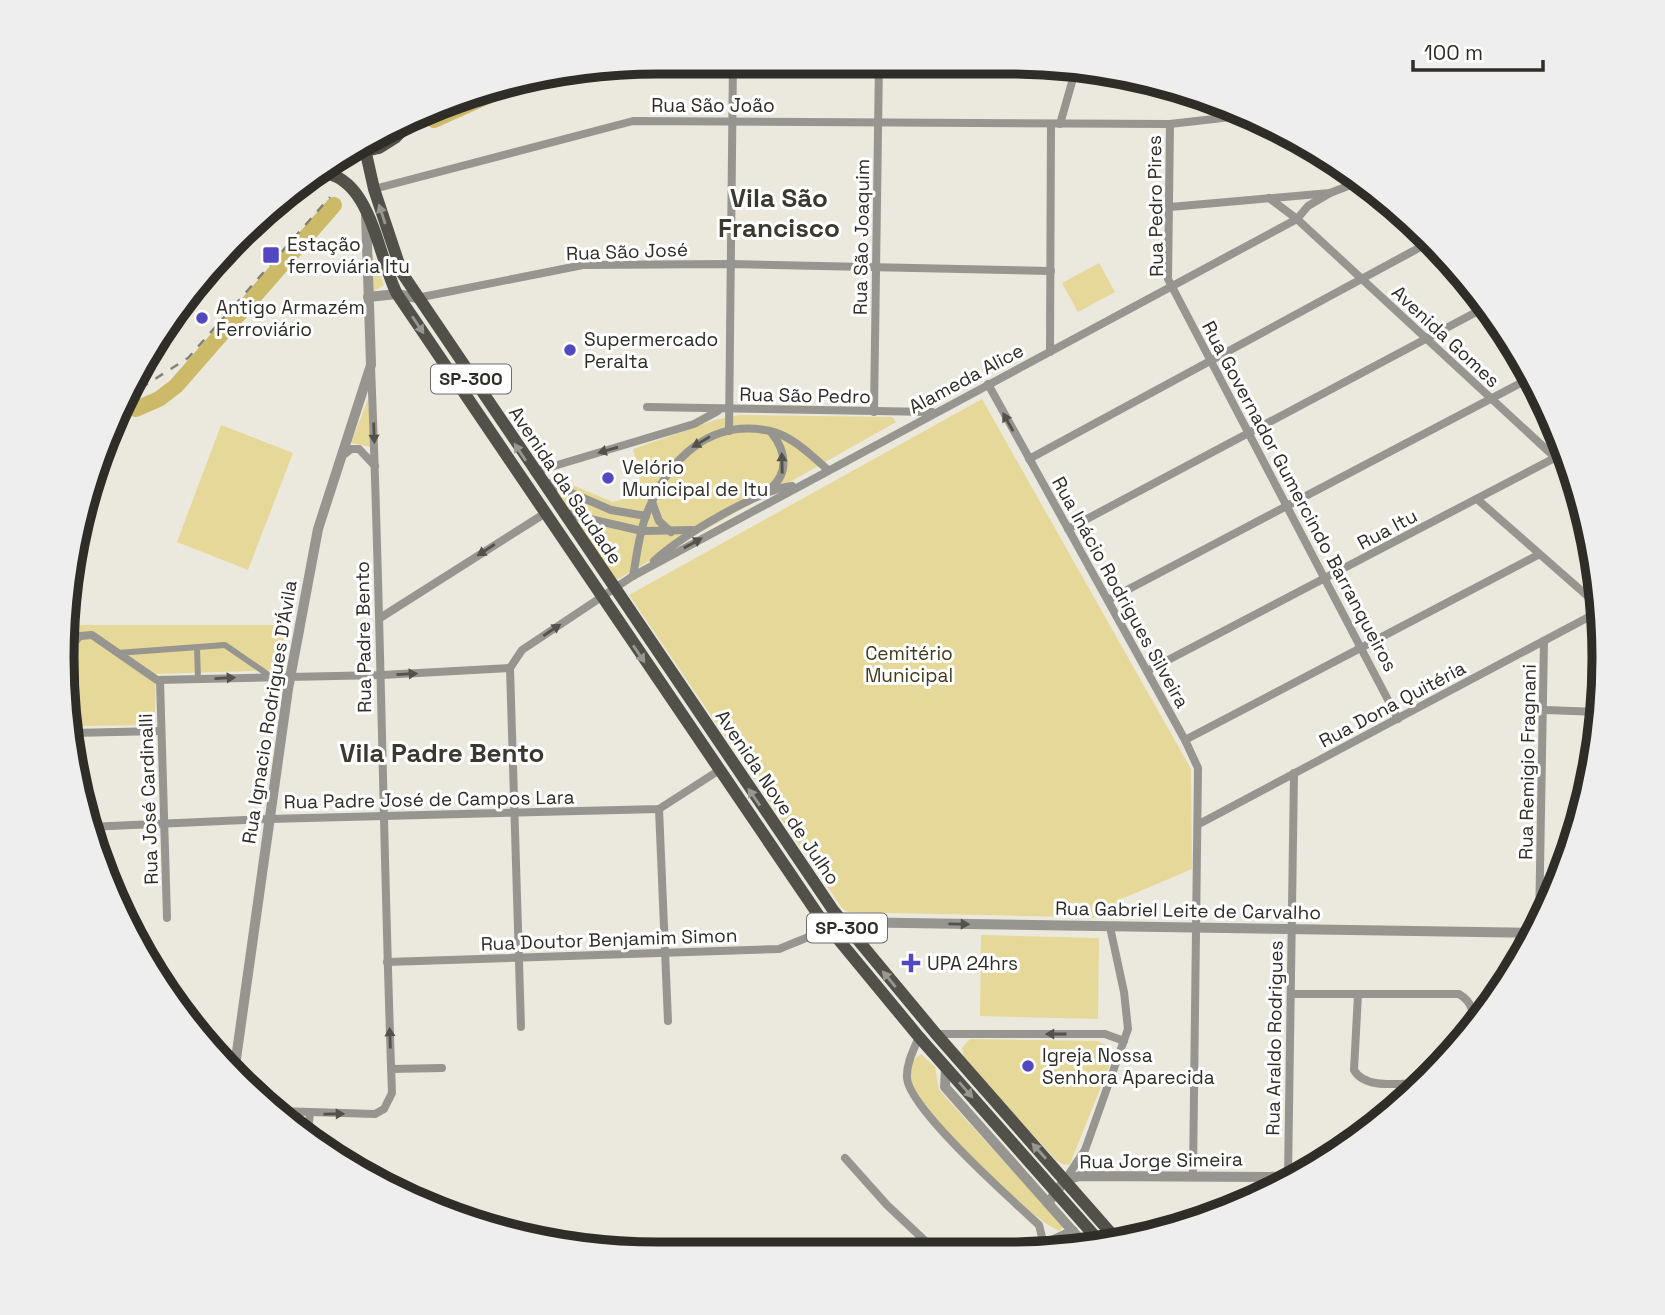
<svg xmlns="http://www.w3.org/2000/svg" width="1665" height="1315" viewBox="0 0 1665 1315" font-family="'Space Grotesk',sans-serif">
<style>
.green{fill:#e6d899}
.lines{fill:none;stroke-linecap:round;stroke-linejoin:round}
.river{stroke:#ccba68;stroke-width:16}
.pedestrian{stroke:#969590;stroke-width:6}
.minor{stroke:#969590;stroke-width:8}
.tertiary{stroke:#969590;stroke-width:10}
.primary{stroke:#525149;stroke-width:12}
.rail{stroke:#828078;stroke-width:2.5;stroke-dasharray:9 9;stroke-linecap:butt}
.oneway{fill:#979792}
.oneway2{fill:#52514c}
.poi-dot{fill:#5348bf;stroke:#fff;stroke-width:2.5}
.labels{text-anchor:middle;stroke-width:6;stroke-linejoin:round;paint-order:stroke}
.shield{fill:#fff;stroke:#6d6c68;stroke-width:2}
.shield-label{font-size:18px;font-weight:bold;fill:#2e2d28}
.street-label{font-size:19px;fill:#2e2d28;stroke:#fff}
.poi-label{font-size:19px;fill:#2e2d28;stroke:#fff;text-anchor:start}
.park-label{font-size:19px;fill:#423a17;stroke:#fff}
.district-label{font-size:26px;font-weight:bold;fill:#3a392f;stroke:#fff}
.rim{fill:none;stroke:#2e2d28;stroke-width:9}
</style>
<rect width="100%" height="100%" fill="#ebe9dd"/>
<g class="green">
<path d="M371 251 384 285 374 291H372Z"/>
<path d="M1099 263 1115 292 1078 312 1062 283Z"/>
<path d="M368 399 371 447 351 443Z"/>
<path d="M982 399 1191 769 1192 869 1119 900 1117 918 848 912 842 908 629 595Z"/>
<path d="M739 415 892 417 896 422 618 579 611 576 553 490 556 478 613 502 634 496 633 490 640 480 633 449 715 420Z"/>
<path d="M221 425 293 453 248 570 177 542Z"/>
<path d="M68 625H288L280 670 156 674 155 721 151 725 81 726 74 716Z"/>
<path d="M981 935 1099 938 1098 1019 980 1016Z"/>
<path d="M970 1039 1097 1041 1109 1046 1112 1059 1070 1164 1064 1165 1056 1160 964 1059 962 1048Z"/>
<path d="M921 1054 935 1067 939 1090 1063 1226 1060 1231C1031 1221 923 1113 911 1084 909 1078 911 1069 911 1062Z"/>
</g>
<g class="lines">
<g class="river">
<path d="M434 120 528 78"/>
<path d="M136 409 159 399 176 386 334 205"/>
<path d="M118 415 124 414"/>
</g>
<g class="pedestrian">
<path d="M197 648 198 679"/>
<path d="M117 653 225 645 270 676"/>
</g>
<g class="minor">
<path d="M1060 124 1076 68"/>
<path d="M1170 124 1168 279 1398 719"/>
<path d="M374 189 633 121 1170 124 1249 115"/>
<path d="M1269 198 1297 219 1574 475"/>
<path d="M1170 207 1330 193 1361 181"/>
<path d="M417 298 583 265 730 264 1051 271"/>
<path d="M1050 352 1051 124"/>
<path d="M988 384 1185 740 1198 768 1193 1175"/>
<path d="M647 407 932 412"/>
<path d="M874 412 879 62"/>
<path d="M729 431 733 61"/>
<path d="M342 456 351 449H359L375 466"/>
<path d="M1029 459 1428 243"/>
<path d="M534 472 694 424 718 411"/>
<path d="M546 482 611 510 646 516"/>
<path d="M769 490C790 473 786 451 771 432"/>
<path d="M1477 499 1600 607"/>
<path d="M652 502 659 521 671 532"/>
<path d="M564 513 642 531 692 530"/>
<path d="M1068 529 1482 309"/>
<path d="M654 561C680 537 757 490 792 486"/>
<path d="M633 576C637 555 639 532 647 513 668 460 709 418 770 431 792 436 811 455 828 470"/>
<path d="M1108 600 1532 377"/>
<path d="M380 618 544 514"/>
<path d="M64 640 66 692"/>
<path d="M64 653 80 636 92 635 157 680 382 675 510 668"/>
<path d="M1147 671 1566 452"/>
<path d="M160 680 167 918"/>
<path d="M1545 710 1600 712"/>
<path d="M71 733 161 731"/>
<path d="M1185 740 1538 555"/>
<path d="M659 809 668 1021"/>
<path d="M1199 824 1600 611"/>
<path d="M88 827 269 819 659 809 718 771"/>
<path d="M1539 926 1544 641"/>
<path d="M387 962 779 949 828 929"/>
<path d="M1291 994H1459C1474 1003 1473 1013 1473 1029"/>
<path d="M1358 994 1354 1070C1365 1090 1401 1083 1422 1083"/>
<path d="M521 1027 510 668 522 650 633 576 1297 219 1308 206 1330 193"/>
<path d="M936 1034H1105L1124 1041"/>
<path d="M919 1037C914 1049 906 1064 907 1078 909 1109 1013 1201 1039 1225L1044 1245"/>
<path d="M391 1069 442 1068"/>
<path d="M278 1111 375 1114 384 1109 392 1093C383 851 381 609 371 367"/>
<path d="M307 1137 310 1114"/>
<path d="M845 1158 887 1205 938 1253"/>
<path d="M1288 1177 1294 773"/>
<path d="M392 1180 398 1192"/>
<path d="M1065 1180 1085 1150 1128 1029 1124 992 1110 927"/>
<path d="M1056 1239 1068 1248"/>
</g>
<g class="tertiary">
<path d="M368 297 397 294 417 298"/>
<path d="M842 922 1535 933"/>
<path d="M946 1068 945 1087 1085 1245"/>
<path d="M234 1073 288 689 318 529 371 365 366 214"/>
<path d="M1048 1203 1065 1180 1080 1176 1299 1177"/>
<path d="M1026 1253 1073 1231"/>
</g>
<g class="primary">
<path d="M363 140 374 189 402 273 833 910 936 1034 1116 1239"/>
<path d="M338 157 379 148 395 138 413 119"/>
<path d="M320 172C372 177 377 255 397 294L819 916 919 1037 1100 1242"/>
<path d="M213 265 308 180"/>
</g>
<path class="rail" d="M125 398 188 358 330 197"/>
</g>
<defs><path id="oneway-solid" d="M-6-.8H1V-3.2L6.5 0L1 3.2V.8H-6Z" transform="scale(1.75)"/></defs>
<g class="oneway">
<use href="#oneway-solid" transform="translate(382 214) rotate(-108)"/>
<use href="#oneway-solid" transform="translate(418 325) rotate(56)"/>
<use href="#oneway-solid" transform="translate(520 452) rotate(-124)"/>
<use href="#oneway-solid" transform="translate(639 654) rotate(56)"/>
<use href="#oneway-solid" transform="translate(754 797) rotate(-125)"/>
<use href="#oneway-solid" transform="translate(889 979) rotate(-130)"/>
<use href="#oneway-solid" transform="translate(966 1090) rotate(49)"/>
<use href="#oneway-solid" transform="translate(1039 1151) rotate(-132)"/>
</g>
<g class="oneway2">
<use href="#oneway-solid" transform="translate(1008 422) rotate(-119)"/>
<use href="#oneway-solid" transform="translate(374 433) rotate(88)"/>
<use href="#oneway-solid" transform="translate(701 442) rotate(149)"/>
<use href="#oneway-solid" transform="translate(608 450) rotate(164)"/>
<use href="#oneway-solid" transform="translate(782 463) rotate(-91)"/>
<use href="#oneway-solid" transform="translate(693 543) rotate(-29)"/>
<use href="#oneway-solid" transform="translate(486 550) rotate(147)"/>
<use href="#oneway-solid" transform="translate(552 630) rotate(-34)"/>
<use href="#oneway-solid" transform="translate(407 674) rotate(-3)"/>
<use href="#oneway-solid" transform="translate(225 678) rotate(-3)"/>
<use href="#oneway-solid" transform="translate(959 924) rotate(1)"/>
<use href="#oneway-solid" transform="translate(1056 1034) rotate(-180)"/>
<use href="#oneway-solid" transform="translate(390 1038) rotate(-92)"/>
<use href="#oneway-solid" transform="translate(334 1114) rotate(-1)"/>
</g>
<g class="poi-dot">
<rect x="262" y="246" width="18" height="18" rx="3.5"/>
<circle cx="202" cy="318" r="7"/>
<circle cx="570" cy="350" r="7"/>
<circle cx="608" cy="478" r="7"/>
<path d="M907.5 952.5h7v7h7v7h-7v7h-7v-7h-7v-7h7z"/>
<circle cx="1028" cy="1066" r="7"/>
</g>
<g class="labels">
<g class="shield">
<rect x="431" y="364.5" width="80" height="29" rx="5"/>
<rect x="807" y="913.5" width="80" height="29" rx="5"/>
</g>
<g class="shield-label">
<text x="471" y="385">SP-300</text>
<text x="847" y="934">SP-300</text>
</g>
<g class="street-label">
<text x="713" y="112">Rua São João</text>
<text transform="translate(1155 206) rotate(-91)" y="7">Rua Pedro Pires</text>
<text transform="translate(861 237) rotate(-89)" y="7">Rua São Joaquim</text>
<text transform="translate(627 251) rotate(-2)" y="7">Rua São José</text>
<text transform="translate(1446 336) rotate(43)" y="7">Avenida Gomes</text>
<text transform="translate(966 378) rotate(-28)" y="7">Alameda Alice</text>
<text transform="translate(805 395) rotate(1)" y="7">Rua São Pedro</text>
<text transform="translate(566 485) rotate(56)" y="7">Avenida da Saudade</text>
<text transform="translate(1300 496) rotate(62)" y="7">Rua Governador Gumercindo Barranqueiros</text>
<text transform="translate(1387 529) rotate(-28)" y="7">Rua Itu</text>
<text transform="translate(1121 592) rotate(61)" y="7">Rua Inácio Rodrigues Silveira</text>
<text transform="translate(363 637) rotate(-91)" y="7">Rua Padre Bento</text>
<text transform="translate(1392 704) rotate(-28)" y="7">Rua Dona Quitéria</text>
<text transform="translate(269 712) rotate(-81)" y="7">Rua Ignacio Rodrigues D'Ávila</text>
<text transform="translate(1527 762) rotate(-89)" y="7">Rua Remigio Fragnani</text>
<text transform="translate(778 797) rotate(56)" y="7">Avenida Nove de Julho</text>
<text transform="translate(148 799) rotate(-92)" y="7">Rua José Cardinalli</text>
<text transform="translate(429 799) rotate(-1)" y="7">Rua Padre José de Campos Lara</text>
<text transform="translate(1188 910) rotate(1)" y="7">Rua Gabriel Leite de Carvalho</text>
<text transform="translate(609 939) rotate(-2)" y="7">Rua Doutor Benjamim Simon</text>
<text transform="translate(1274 1038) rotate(-89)" y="7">Rua Araldo Rodrigues</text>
<text transform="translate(1161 1160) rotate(-1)" y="7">Rua Jorge Simeira</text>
</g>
<g class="poi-label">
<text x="287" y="251">Estação<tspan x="287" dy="22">ferroviária Itu</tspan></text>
<text x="216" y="314">Antigo Armazém<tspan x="216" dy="22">Ferroviário</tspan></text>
<text x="584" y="346">Supermercado<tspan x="584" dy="22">Peralta</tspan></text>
<text x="622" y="474">Velório<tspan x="622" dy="22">Municipal de Itu</tspan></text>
<text x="927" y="970">UPA 24hrs</text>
<text x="1042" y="1062">Igreja Nossa<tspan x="1042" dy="22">Senhora Aparecida</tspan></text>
</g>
<g class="park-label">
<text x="909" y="660">Cemitério<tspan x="909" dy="22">Municipal</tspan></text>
</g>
<g class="district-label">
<text x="779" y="207">Vila São<tspan x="779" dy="30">Francisco</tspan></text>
<text x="442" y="762">Vila Padre Bento</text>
</g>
</g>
<path d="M0 0H1665V1315H0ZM658 74H1008A584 584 0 0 1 1592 658V658A584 584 0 0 1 1008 1242H658A584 584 0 0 1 74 658V658A584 584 0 0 1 658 74Z" fill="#eee" fill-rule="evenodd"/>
<path class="rim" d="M658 74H1008A584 584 0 0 1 1592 658V658A584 584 0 0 1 1008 1242H658A584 584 0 0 1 74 658V658A584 584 0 0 1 658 74Z"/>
<path d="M1413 60v10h130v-10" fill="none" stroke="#2e2d28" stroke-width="3.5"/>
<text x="1424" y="60" font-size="21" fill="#2e2d28" stroke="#ffffff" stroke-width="5" paint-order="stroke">100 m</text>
</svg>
